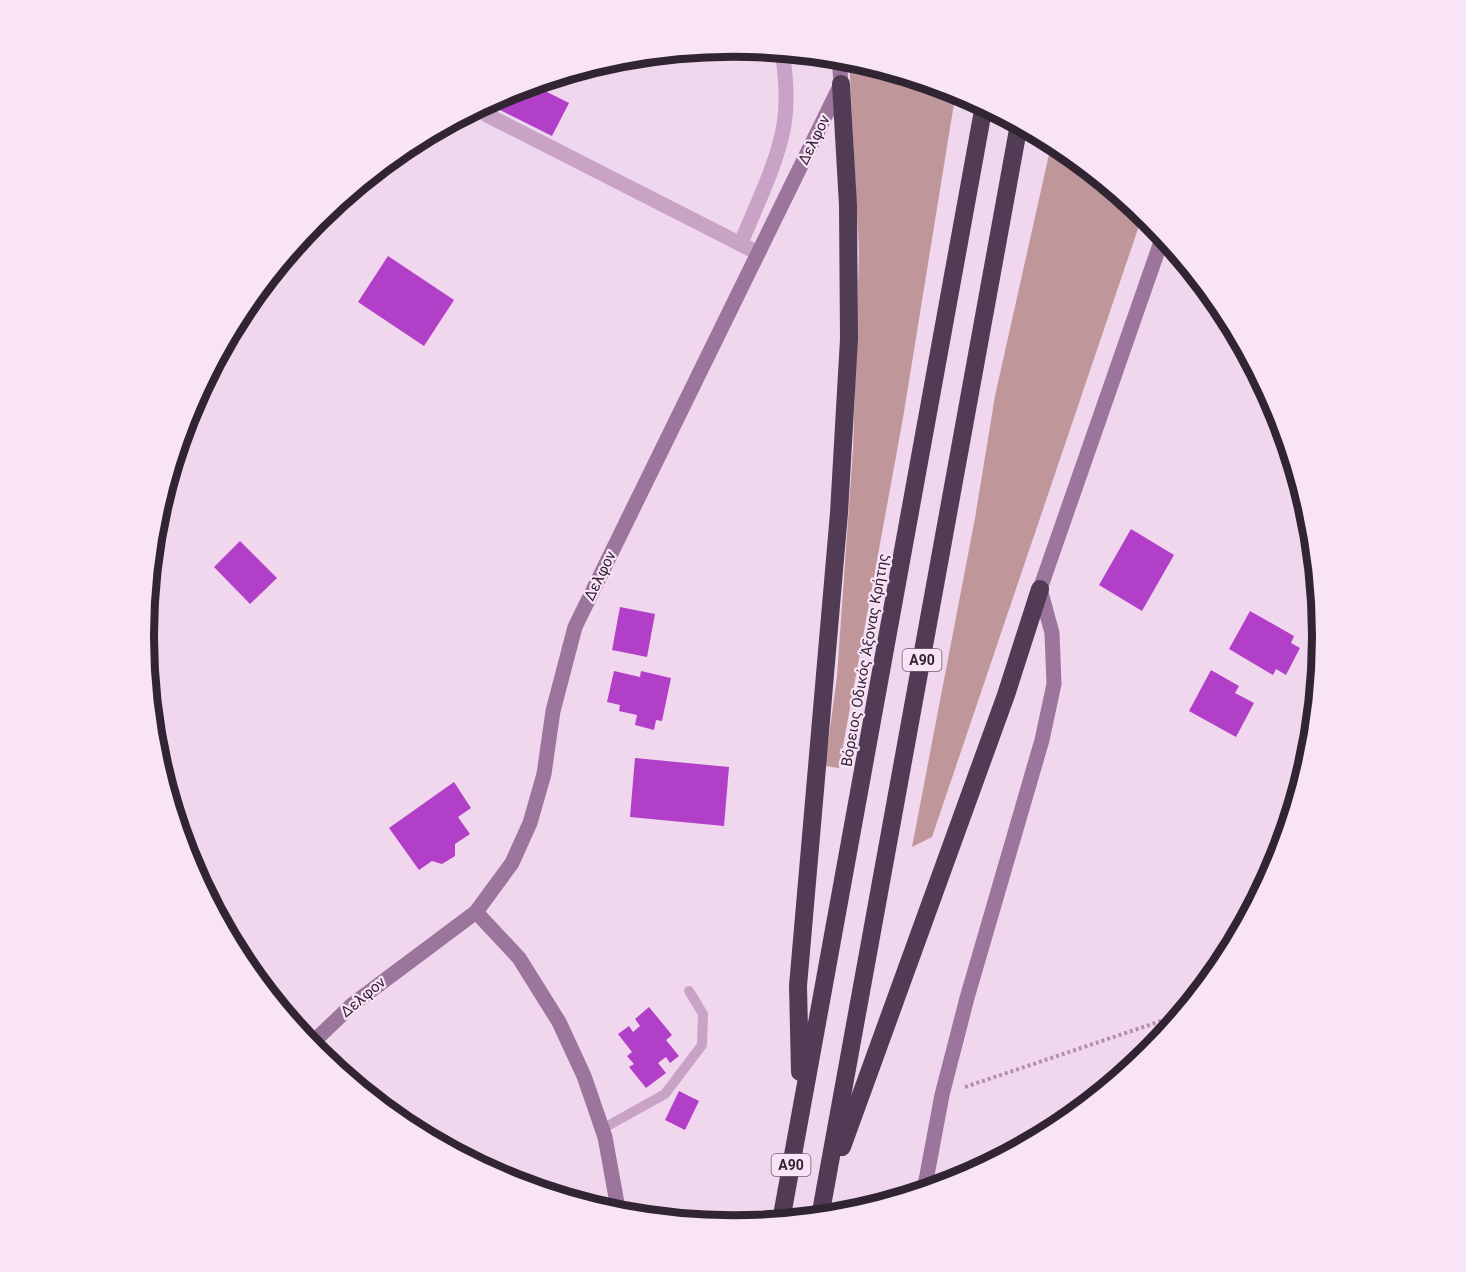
<svg xmlns="http://www.w3.org/2000/svg" width="1466" height="1272" viewBox="0 0 1466 1272" font-family="Roboto,sans-serif">
<style>
.green{fill:#bf979a}
.building{fill:#b23fc7}
.lines{fill:none;stroke-linecap:round;stroke-linejoin:round}
.path{stroke:#b48db3;stroke-width:4;stroke-dasharray:3 3;stroke-linecap:butt}
.service{stroke:#c9a3c6;stroke-width:10}
.minor{stroke:#c9a3c6;stroke-width:15}
.secondary{stroke:#9b759c;stroke-width:15}
.motorway{stroke:#523c55;stroke-width:18}
.labels{text-anchor:middle;stroke-width:4.5;stroke-linejoin:round;paint-order:stroke}
.shield{fill:#f9e3f6;stroke:#6e5e6e;stroke-width:1.5}
.shield-label{font-size:14px;font-weight:bold;fill:#322533}
.street-label{font-size:15px;fill:#322533;stroke:#f9e3f6}
.rim{fill:none;stroke:#322533;stroke-width:8}
</style>
<rect width="100%" height="100%" fill="#f1d7ed"/>
<g class="green">
<path d="M849 58 956 91 903 418 839 768 825 766 837 676 853 449 859 252Z"/>
<path d="M1052 141 1061 146 1143 214 932 837 912 847 975 518 995 396Z"/>
</g>
<g class="building">
<path d="M531 84 569 103 552 136 486 103 508 91Z"/>
<path d="M388 256 454 300 424 346 358 302Z"/>
<path d="M1131 529 1174 555 1142 611 1099 585Z"/>
<path d="M240 541 277 578 250 604 214 567Z"/>
<path d="M620 607 655 614 647 657 612 650Z"/>
<path d="M1250 611 1294 636 1291 643 1300 648 1286 675 1276 669 1273 675 1229 649Z"/>
<path d="M1211 670 1239 686 1235 693 1254 703 1236 737 1189 711Z"/>
<path d="M614 671 640 677 641 671 671 678 662 721 656 720 654 730 635 725 637 715 619 711 620 705 607 702Z"/>
<path d="M635 758 729 767 724 826 630 817Z"/>
<path d="M454 782 471 808 458 817 470 834 455 844V856L442 864 432 861 419 870 389 828Z"/>
<path d="M649 1007 672 1035 666 1040 679 1056 670 1063 666 1057 658 1063 666 1073 646 1088 629 1067 634 1064 627 1056 632 1052 618 1034 629 1026 633 1032 640 1026 635 1019Z"/>
<path d="M679 1091 699 1101 685 1130 665 1120Z"/>
</g>
<g class="lines">
<path class="path" d="M965 1087 1182 1014"/>
<path class="service" d="M602 1129 665 1094 702 1045 703 1014 689 991"/>
<g class="minor">
<path d="M487 115 758 253"/>
<path d="M741 243C755 208 778 162 784 125 788 101 786 76 782 51"/>
</g>
<g class="secondary">
<path d="M476 912 519 958 559 1022 584 1076 605 1137 619 1214"/>
<path d="M310 1045 353 1004 476 912 512 863 530 823 544 774 553 711 575 627 841 84 839 57"/>
<path d="M924 1191 942 1095 967 998 1042 740 1054 684 1052 633 1040 589 1163 236"/>
</g>
<g class="motorway">
<path d="M800 1072 798 986 839 513 849 339 848 205 841 84"/>
<path d="M842 1147 1006 695 1040 589"/>
<path d="M820 1217 1019 124"/>
<path d="M781 1221 984 105"/>
</g>
</g>
<g class="labels">
<g class="shield">
<rect x="902.5" y="649" width="39" height="22" rx="4.5"/>
<rect x="771.5" y="1154" width="39" height="22" rx="4.5"/>
</g>
<g class="shield-label">
<text x="922" y="665">Α90</text>
<text x="791" y="1170">Α90</text>
</g>
<g class="street-label">
<text transform="translate(814 140) rotate(-64)" y="5">Δελφον</text>
<text transform="translate(600 576) rotate(-64)" y="5">Δελφον</text>
<text transform="translate(865 660) rotate(-80)" y="5">Βόρειος Οδικός Άξονας Κρήτης</text>
<text transform="translate(363 997) rotate(-40)" y="5">Δελφον</text>
</g>
</g>
<path d="M0 0H1466V1272H0ZM154 636a579 579 0 1 1 1158 0a579 579 0 1 1-1158 0Z" fill="#f9e3f6" fill-rule="evenodd"/>
<path class="rim" d="M154 636a579 579 0 1 1 1158 0a579 579 0 1 1-1158 0Z"/>
</svg>
